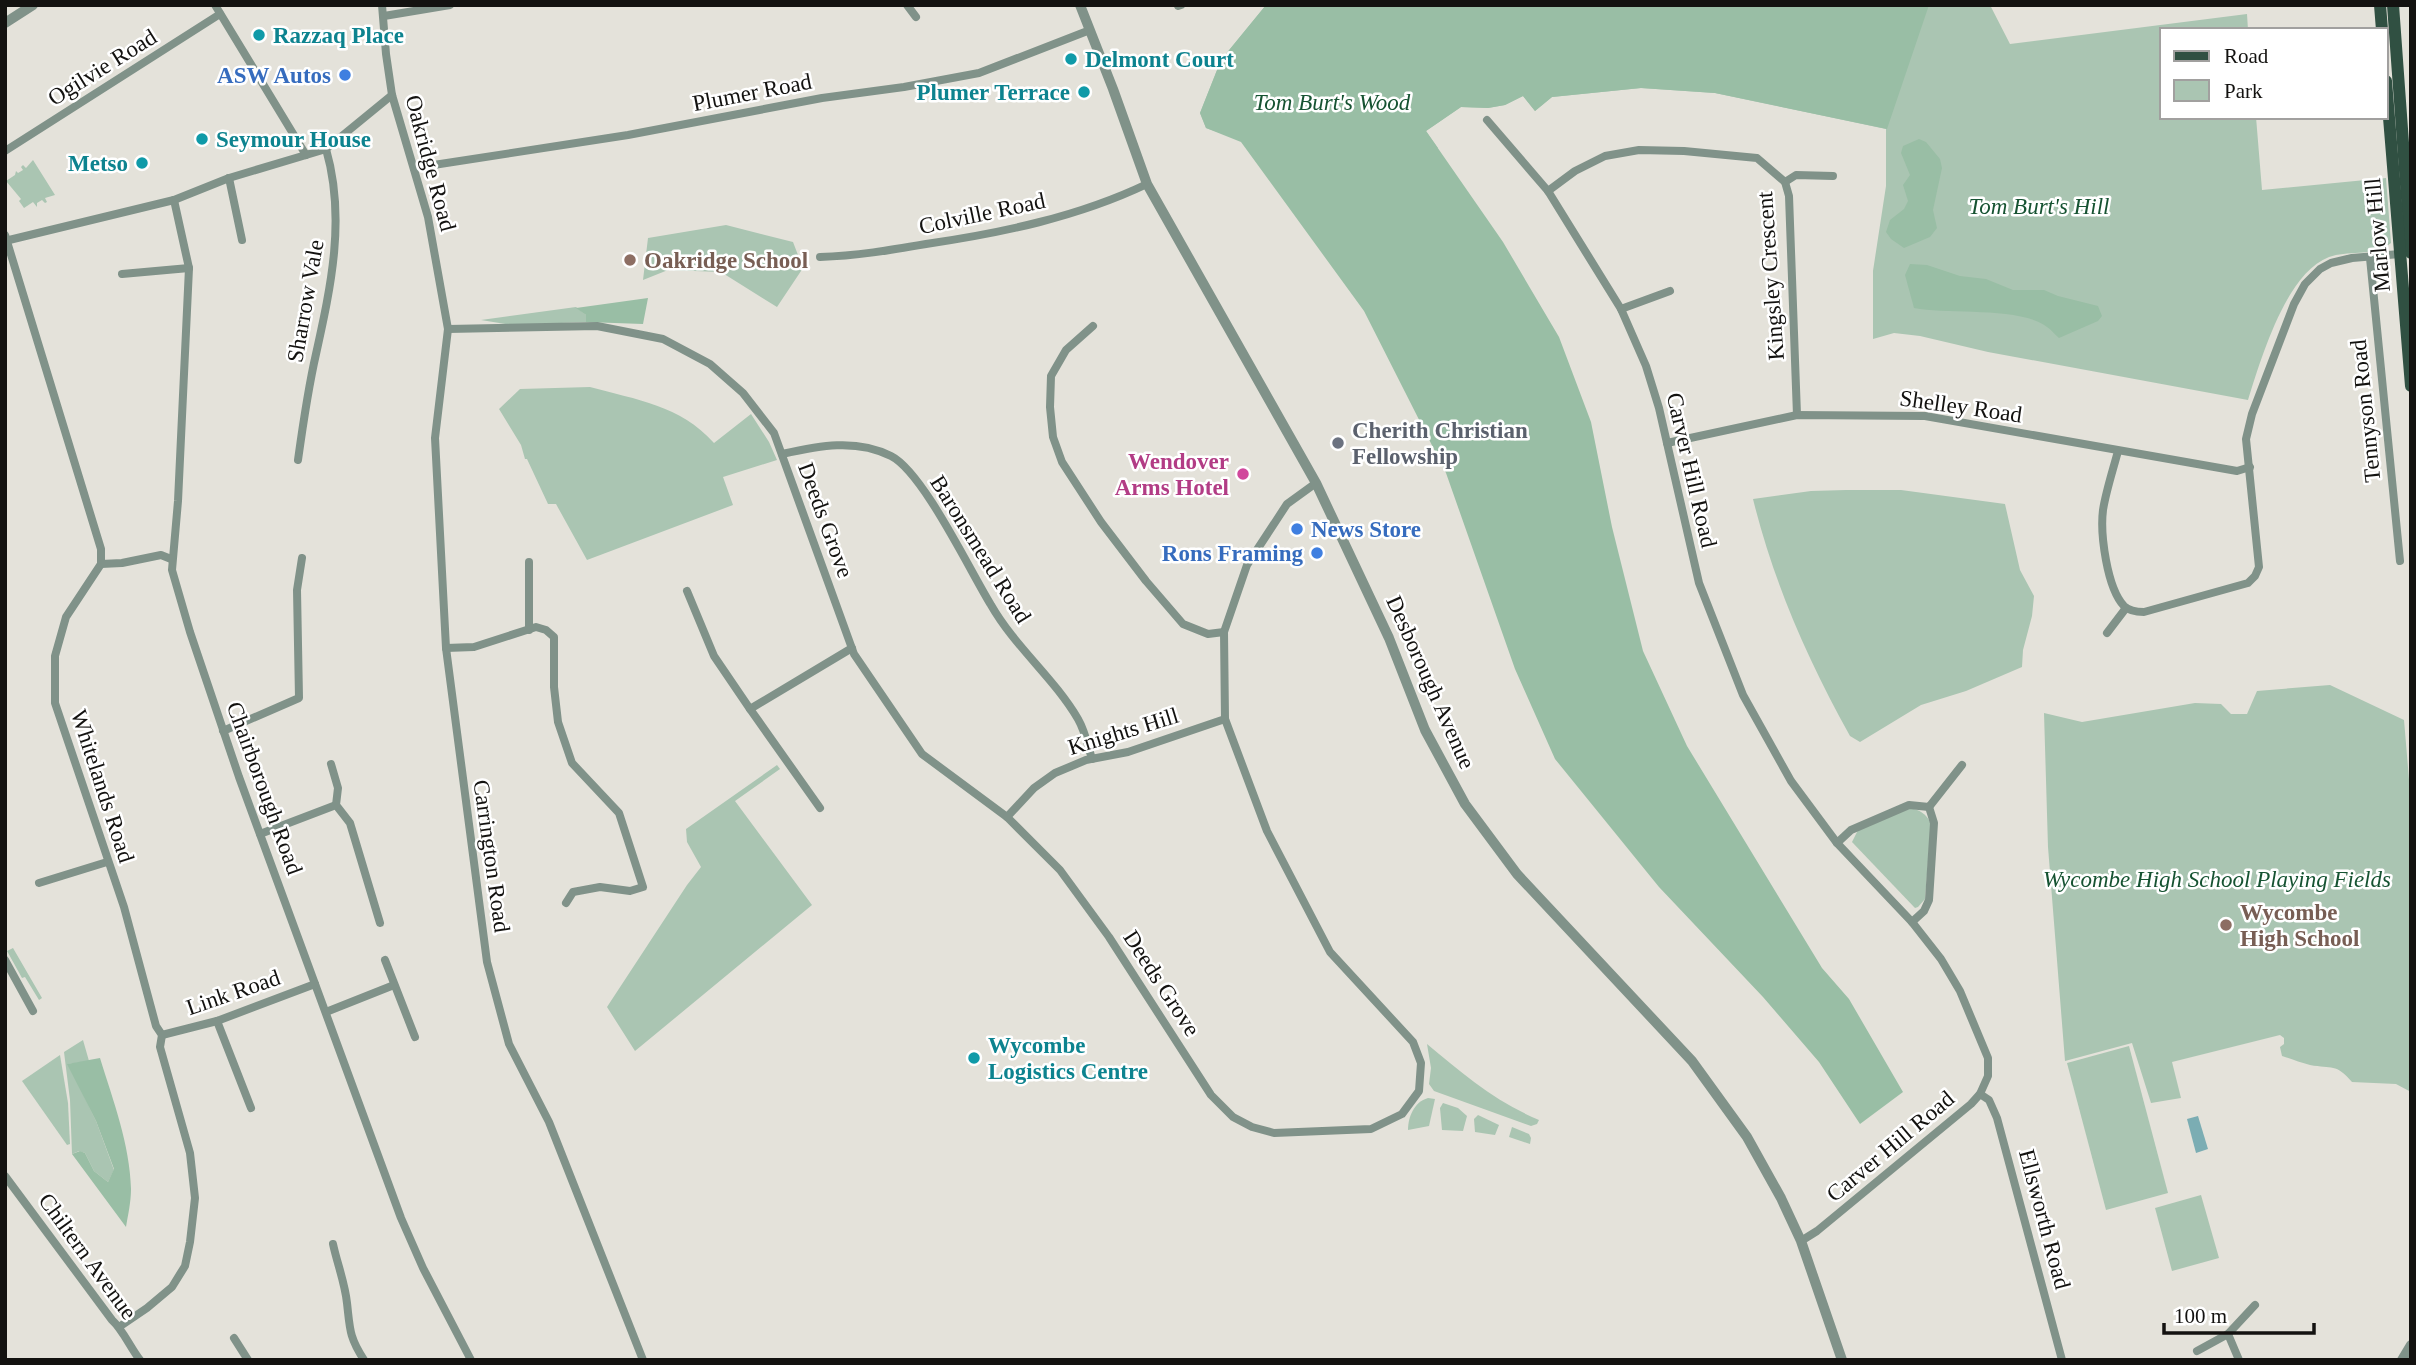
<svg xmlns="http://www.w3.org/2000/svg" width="2416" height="1365" viewBox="0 0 2416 1365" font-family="'Times New Roman',serif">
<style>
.green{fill:#aac5b2}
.forest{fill:#99bea5}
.water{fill:#7badb3}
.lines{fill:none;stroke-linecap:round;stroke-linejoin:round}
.minor{stroke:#809289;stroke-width:8}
.tertiary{stroke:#809289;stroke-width:10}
.primary{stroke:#305042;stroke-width:12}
.culture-dot{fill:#0f9aa8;stroke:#fff;stroke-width:2.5}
.shop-dot{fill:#3f7fe0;stroke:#fff;stroke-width:2.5}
.education-dot{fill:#8d6e63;stroke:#fff;stroke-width:2.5}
.worship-dot{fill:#6b7280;stroke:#fff;stroke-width:2.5}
.hotel-dot{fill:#d1479c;stroke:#fff;stroke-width:2.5}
.labels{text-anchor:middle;stroke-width:5;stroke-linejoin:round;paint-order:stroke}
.culture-label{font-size:23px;font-weight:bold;fill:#0d838f;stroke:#fff;text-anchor:start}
.street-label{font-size:23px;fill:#131210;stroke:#fff}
.shop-label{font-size:23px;font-weight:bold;fill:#366cbe;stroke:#fff;text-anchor:end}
.park-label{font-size:23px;font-style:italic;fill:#165332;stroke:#fff}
.education-label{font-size:23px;font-weight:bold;fill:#785e54;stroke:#fff;text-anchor:start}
.worship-label{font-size:23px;font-weight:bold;fill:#5b616d;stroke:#fff;text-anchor:start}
.hotel-label{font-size:23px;font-weight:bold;fill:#b23c85;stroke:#fff;text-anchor:end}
</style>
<rect width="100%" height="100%" fill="#e4e2da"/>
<g class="green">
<path d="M1266 5H1990L2010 44 2247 14 2248 30H2162V117H2256L2262 190 2386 178 2391 243C2374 257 2349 250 2329 257 2286 273 2261 359 2248 400L1988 352 1920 336 1894 333 1873 339V271L1886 186V129L1715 93 1641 88 1552 97 1535 111 1523 96 1505 105 1488 108 1461 107 1426 131 1438 148 1330 171 1206 128 1200 113 1221 60Z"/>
<path d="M33 160 55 195 45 198 47 202 45 203 42 200 37 203V207L33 202 24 208 19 201 21 199 6 181 15 175 16 171 18 173 23 170 21 167 23 165 26 168Z"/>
<path d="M726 225 793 242 803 268 777 307 721 272 668 270 643 280 648 238Z"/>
<path d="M576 307 586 315V322L512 325 481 320Z"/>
<path d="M590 387C637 400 680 405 714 443L751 414 769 442 777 460 723 477 733 505 587 560 556 504H548L527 459H525L521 445 499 409 520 389Z"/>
<path d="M1846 490H1901L2005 504 2020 570 2034 596 2032 616 2023 650 2022 667 1966 691 1921 705 1860 742 1850 736C1808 660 1774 584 1753 499L1811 491Z"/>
<path d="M2330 685 2404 720 2411 803V1092L2396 1084 2352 1082C2336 1063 2332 1069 2310 1065 2301 1063 2291 1059 2282 1056L2280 1047 2284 1044V1038L2280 1035 2172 1062 2181 1098 2151 1103 2132 1043 2065 1061 2048 847 2044 713 2082 722 2195 703 2221 704 2231 714H2247L2257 691Z"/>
<path d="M777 765 780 769 735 801 812 905 635 1051 607 1007 687 885 701 867 687 842 686 829Z"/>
<path d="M1908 808C1919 809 1927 814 1931 824L1925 899 1918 907 1915 908 1852 842 1858 830Z"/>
<path d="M13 948 42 998 39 1000 25 977 22 978 7 951Z"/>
<path d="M83 1040 89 1061 68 1064 96 1121 114 1170 108 1182 94 1171 85 1153 79 1151 72 1154 70 1100 64 1052Z"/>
<path d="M1427 1044C1463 1074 1496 1102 1539 1120L1537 1124 1531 1126 1434 1091 1429 1084 1431 1068Z"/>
<path d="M2129 1046 2168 1193 2106 1210 2067 1063Z"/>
<path d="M60 1055 68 1103 70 1144 67 1145 22 1081Z"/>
<path d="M1428 1098 1435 1099 1429 1126 1408 1130C1408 1117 1414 1102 1428 1098Z"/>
<path d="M1443 1103 1458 1108 1467 1116 1463 1131 1442 1130 1440 1108Z"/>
<path d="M1478 1115 1499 1125 1495 1135 1475 1132 1474 1119Z"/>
<path d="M1512 1127 1529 1134 1531 1138 1530 1144 1509 1137Z"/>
<path d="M2201 1195 2219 1258 2172 1271 2155 1208Z"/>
</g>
<g class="forest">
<path d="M1266 5H1929L1887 129 1715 93 1641 88 1552 97 1535 111 1523 96 1505 105 1488 108 1461 107 1426 131 1503 242 1559 337 1591 422 1612 527 1643 651 1687 746 1822 968 1849 999 1903 1092 1860 1124 1819 1062 1763 997 1659 887 1555 759 1515 669 1446 473 1364 311 1241 142 1206 128 1200 113 1221 60Z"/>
<path d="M1919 139 1926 142 1940 159 1942 168 1933 210 1937 228 1930 237 1904 248 1891 239 1886 232 1890 220 1904 209 1908 201 1903 185 1910 175 1901 153 1903 146Z"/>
<path d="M1910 264 1927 265 1960 276 1986 279 2013 290H2044L2058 296 2098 306 2102 316 2098 321 2059 338C2054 334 2052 330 2047 327 2020 306 1948 315 1914 308L1905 275Z"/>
<path d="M648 298 643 324 586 322V315L576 308Z"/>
<path d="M100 1058C113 1100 130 1145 131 1189 131 1202 128 1215 126 1227L72 1154 80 1151 85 1153 94 1171 108 1182 114 1169 96 1121 67 1064Z"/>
</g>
<path class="water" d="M2198 1116 2208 1149 2196 1153 2187 1119Z"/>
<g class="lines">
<g class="minor">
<path d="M215 5 306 155"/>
<path d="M382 5 386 54 392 95 428 217 448 329 435 438 446 648 487 962 509 1044 549 1122 643 1360"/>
<path d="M907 5 916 17"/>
<path d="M1178 6 1181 5"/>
<path d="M384 16 450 5"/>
<path d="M1487 120 1548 191 1621 309 1646 366 1659 408 1699 583 1743 695 1791 781 1837 843 1912 922 1941 959 1960 991 1988 1058V1076L1980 1094 1971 1104 1817 1231 1801 1241"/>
<path d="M5 151 220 14"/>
<path d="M414 168 628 135 822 98 904 87 979 73 1090 30"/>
<path d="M229 178 242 240"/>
<path d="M1785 182 1796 175 1833 176"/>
<path d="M1548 191 1575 171 1605 156 1639 150 1684 151 1757 158 1785 182 1789 196 1797 415"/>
<path d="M174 200 189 268 178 501 172 570 190 632 239 777 401 1218 423 1268 471 1360"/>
<path d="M5 235 101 549V564L66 617 55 656V703L124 907 156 1026 162 1035 160 1047 190 1153 195 1198 190 1242 185 1266 172 1287 147 1308 119 1327"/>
<path d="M5 241 174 200 229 178 326 149 392 95"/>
<path d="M820 257C856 256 891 250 926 244 1001 233 1078 217 1147 184"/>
<path d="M2370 258 2400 561"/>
<path d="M122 274 189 268"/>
<path d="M1621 309 1670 291"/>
<path d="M1093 326 1066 350 1051 376 1050 407 1053 437 1062 462 1101 522 1146 581 1183 624 1208 634 1224 632"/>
<path d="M448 329 597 326 663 339 710 364 743 393 774 433 854 654 922 754 1007 817 1060 870 1109 937 1211 1095 1233 1117 1252 1127 1274 1133 1371 1129 1402 1114 1419 1091 1421 1063 1413 1042 1330 952 1267 831 1225 719 1224 632 1247 565 1287 504 1316 483"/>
<path d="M1667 443 1797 415 1925 416 2237 471 2250 467"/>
<path d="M2118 451C2113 470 2106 491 2103 510 2100 534 2107 588 2124 606 2129 611 2136 612 2144 612L2248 583 2255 576 2259 567 2246 439 2252 414 2294 304 2305 284 2320 269 2331 263 2352 258 2400 254"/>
<path d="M782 454C818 446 856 438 891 456 923 472 970 571 991 605 1015 647 1054 678 1078 719 1085 731 1088 746 1092 759"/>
<path d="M298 460C303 424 308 389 316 354 331 286 346 218 326 149"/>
<path d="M101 564 122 563 161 555 171 559"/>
<path d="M687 591 714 656 750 709 852 648"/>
<path d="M529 630V562"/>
<path d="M2107 633 2126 608"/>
<path d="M446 648 474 647 536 627 546 630 554 637V687L558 722 572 763 619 813 643 887 630 891 600 887 573 892 566 903"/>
<path d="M750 709 820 808"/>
<path d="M223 731 299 698 297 590 302 558"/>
<path d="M331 764 338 788 336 805 350 823 380 923"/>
<path d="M1007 817 1034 788 1055 773 1086 760 1128 752 1225 719"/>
<path d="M260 834 336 805"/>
<path d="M1837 843 1851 830 1909 805 1929 807 1962 765"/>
<path d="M39 883 107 862"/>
<path d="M1912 922 1924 911 1929 900 1934 823 1929 807"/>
<path d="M5 960 33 1011"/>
<path d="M385 960 415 1037"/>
<path d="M326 1012 394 985"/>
<path d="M217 1021 251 1108"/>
<path d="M162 1035 217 1021 315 984"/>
<path d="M1980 1094 1989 1100 1997 1118 2062 1360"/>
<path d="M5 1176 112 1320C123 1330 130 1347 140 1360"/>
<path d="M333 1244C337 1263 345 1283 347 1303 350 1329 349 1337 364 1360"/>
<path d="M234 1338 248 1360"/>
<path d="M2197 1351 2228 1334"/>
<path d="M2239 1360 2228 1334 2255 1305"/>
</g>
<g class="tertiary">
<path d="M1080 5 1113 89 1147 184 1316 483 1389 638 1425 730 1465 804 1517 874 1692 1061 1747 1137 1781 1198 1801 1241 1842 1360"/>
<path d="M5 23 33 5"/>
<path d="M2402 1360 2411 1345"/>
</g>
<g class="primary">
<path d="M2380 5 2382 30"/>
<path d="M2393 5 2411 253"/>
<path d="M2386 81 2411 386"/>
</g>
</g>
<g class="culture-dot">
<circle cx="259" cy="35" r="7"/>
<circle cx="1071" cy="59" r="7"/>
<circle cx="1084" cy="92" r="7"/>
<circle cx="202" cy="139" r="7"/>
<circle cx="142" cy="163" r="7"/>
<circle cx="974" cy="1058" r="7"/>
</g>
<g class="shop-dot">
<circle cx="345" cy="75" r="7"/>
<circle cx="1297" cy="529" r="7"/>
<circle cx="1317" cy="553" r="7"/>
</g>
<g class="education-dot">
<circle cx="630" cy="260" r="7"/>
<circle cx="2226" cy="925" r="7"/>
</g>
<circle class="worship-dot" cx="1338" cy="443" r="7"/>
<circle class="hotel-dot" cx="1243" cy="474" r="7"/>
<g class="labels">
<g class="culture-label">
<text x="273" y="43">Razzaq Place</text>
<text x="1085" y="67">Delmont Court</text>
<text x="1070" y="100" text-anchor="end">Plumer Terrace</text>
<text x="216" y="147">Seymour House</text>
<text x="128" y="171" text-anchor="end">Metso</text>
<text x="988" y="1053">Wycombe<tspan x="988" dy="26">Logistics Centre</tspan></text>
</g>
<g class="street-label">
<text transform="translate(102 67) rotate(-32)" y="8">Ogilvie Road</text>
<text transform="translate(752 92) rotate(-11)" y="8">Plumer Road</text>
<text transform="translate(431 163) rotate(75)" y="8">Oakridge Road</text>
<text transform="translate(982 213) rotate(-12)" y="8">Colville Road</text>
<text transform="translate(2377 235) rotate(-95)" y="8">Marlow Hill</text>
<text transform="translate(1770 276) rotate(-94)" y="8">Kingsley Crescent</text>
<text transform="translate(305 301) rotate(-80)" y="8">Sharrow Vale</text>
<text transform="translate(1961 406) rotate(8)" y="8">Shelley Road</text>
<text transform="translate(2365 411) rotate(-96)" y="8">Tennyson Road</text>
<text transform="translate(1692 470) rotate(77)" y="8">Carver Hill Road</text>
<text transform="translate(826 520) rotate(70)" y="8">Deeds Grove</text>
<text transform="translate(981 549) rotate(58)" y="8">Baronsmead Road</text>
<text transform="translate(1431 682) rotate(66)" y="8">Desborough Avenue</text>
<text transform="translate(1123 731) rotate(-17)" y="8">Knights Hill</text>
<text transform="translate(103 786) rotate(72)" y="8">Whitelands Road</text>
<text transform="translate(265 788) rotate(70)" y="8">Chairborough Road</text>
<text transform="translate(492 856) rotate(82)" y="8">Carrington Road</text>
<text transform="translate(1162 983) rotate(57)" y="8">Deeds Grove</text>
<text transform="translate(233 992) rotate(-19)" y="8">Link Road</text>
<text transform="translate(1890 1146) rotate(-40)" y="8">Carver Hill Road</text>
<text transform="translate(2045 1219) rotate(75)" y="8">Ellsworth Road</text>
<text transform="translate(88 1256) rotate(54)" y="8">Chiltern Avenue</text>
</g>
<g class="shop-label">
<text x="331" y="83">ASW Autos</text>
<text x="1311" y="537" text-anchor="start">News Store</text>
<text x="1303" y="561">Rons Framing</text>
</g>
<g class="park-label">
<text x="1332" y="110">Tom Burt's Wood</text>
<text x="2039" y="214">Tom Burt's Hill</text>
<text x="2217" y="887">Wycombe High School Playing Fields</text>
</g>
<g class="education-label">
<text x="644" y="268">Oakridge School</text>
<text x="2240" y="920">Wycombe<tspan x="2240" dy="26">High School</tspan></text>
</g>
<g class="worship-label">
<text x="1352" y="438">Cherith Christian<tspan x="1352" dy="26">Fellowship</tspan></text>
</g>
<g class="hotel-label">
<text x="1229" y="469">Wendover<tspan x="1229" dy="26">Arms Hotel</tspan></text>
</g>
</g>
<rect width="2416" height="1365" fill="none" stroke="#131210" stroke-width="14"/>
<rect x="2160" y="28" width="228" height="91" fill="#ffffff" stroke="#a1a09f" stroke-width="2"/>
<rect x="2174" y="51" width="35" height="10" fill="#305042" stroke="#a1a09f" stroke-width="2"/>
<text x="2224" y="63" font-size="21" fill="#131210">Road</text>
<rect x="2174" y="80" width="35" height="21" fill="#aac5b2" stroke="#a1a09f" stroke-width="2"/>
<text x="2224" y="98" font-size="21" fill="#131210">Park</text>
<path d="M2164 1323v10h150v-10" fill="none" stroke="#131210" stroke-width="3.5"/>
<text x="2174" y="1323" font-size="21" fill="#131210" stroke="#ffffff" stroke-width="5" paint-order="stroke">100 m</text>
</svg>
